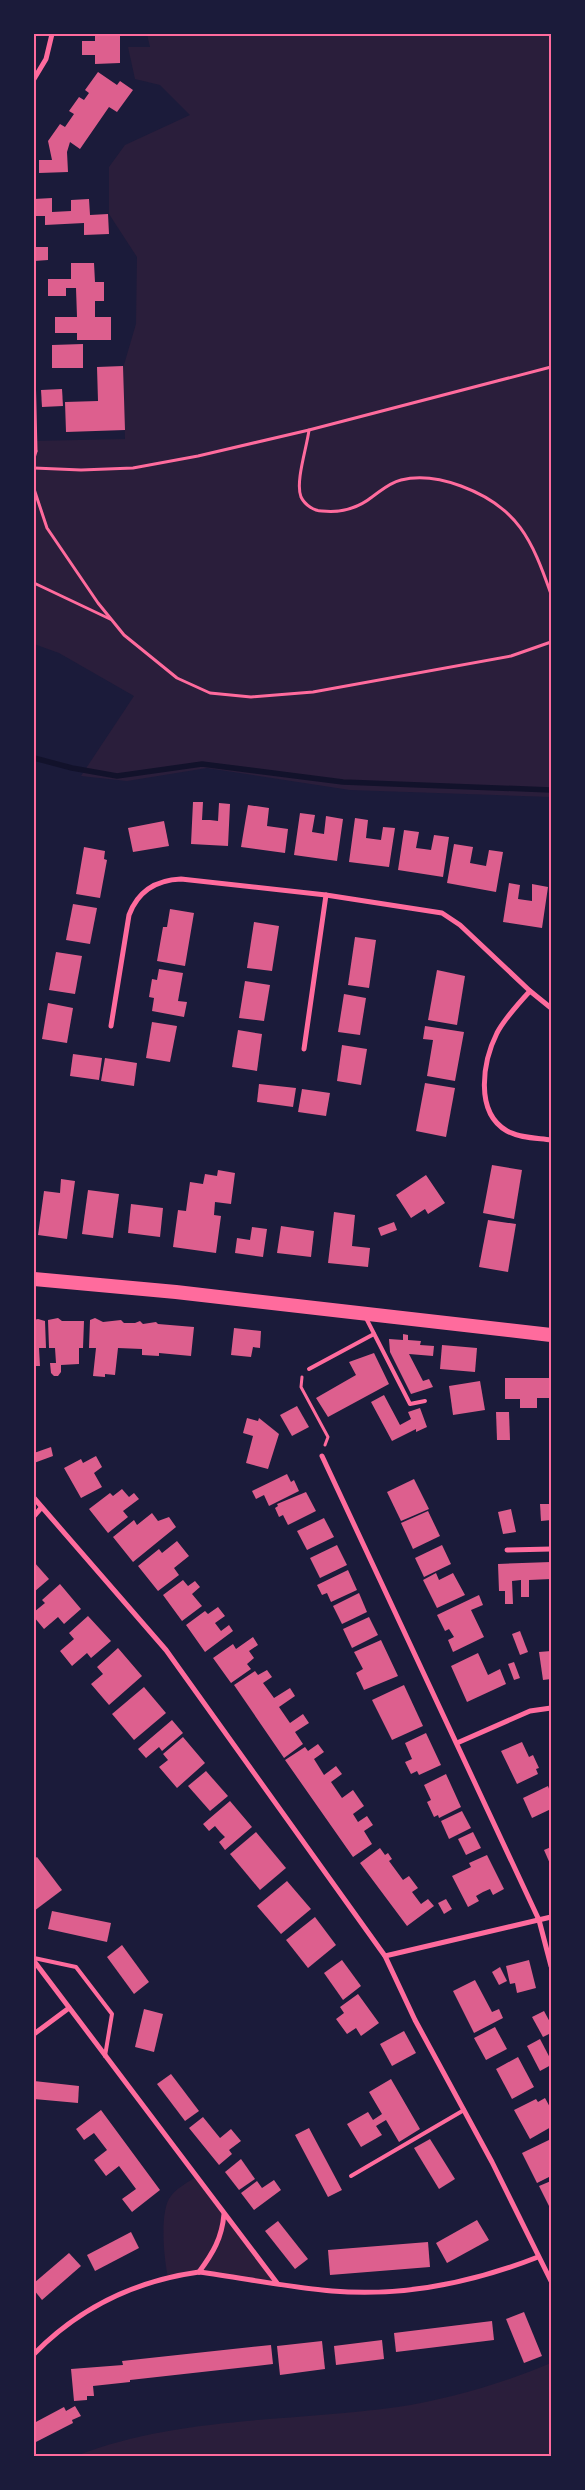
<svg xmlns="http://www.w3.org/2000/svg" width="585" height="2490" viewBox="0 0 585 2490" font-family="Overpass,sans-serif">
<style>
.green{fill:#2a1e3b}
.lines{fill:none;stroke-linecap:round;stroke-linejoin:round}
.stream{stroke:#12122b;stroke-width:5.5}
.building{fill:#dd5f8e}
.path{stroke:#ff6b9d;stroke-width:3}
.service{stroke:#ff6b9d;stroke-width:4}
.minor{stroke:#ff6b9d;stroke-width:5}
.trunk{stroke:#ff6b9d;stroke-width:14}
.neatline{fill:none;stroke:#ff6b9d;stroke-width:2}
</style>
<rect width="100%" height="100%" fill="#1b1b3a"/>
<g class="green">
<path d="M147 34H551V797L350 790 207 768 127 781 81 776 134 696 59 653 34 644V441L125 439 123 368 136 324 137 257 109 214V167L125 145 190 115 160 85 135 79 128 47H150Z"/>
<path d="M196 2177 277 2283 199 2272 168 2277C164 2260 159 2210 171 2196 177 2188 188 2182 196 2177Z"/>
<path d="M551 2363V2456H76C178 2416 291 2422 398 2407 449 2399 504 2383 551 2363Z"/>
</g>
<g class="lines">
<path class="stream" d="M34 758 72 768 117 776 202 764 343 782 551 790"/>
</g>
<g class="building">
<path d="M95 34H120V63L95 64V55H82V41H95Z"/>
<path d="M98 72 117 85 120 81 133 90 117 112 109 107 80 149 70 142 67 152 68 172 39 173V160H52L48 141 60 124 65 127 74 114 69 111 79 97 84 100 89 93 85 90Z"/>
<path d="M52 198V212L71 211V200L89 199 90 215 108 214 109 234 84 235V223L45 225V216H34V199Z"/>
<path d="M34 247H48V260L34 261Z"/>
<path d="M71 263H94L95 282H104V301H95V317H111V340H77V333H55V317H77L76 288H66V296H48V279H71Z"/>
<path d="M83 344V368H52V345Z"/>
<path d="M123 366 125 430 66 432 65 402 98 401 97 367Z"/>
<path d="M62 389 63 406 42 407 41 390Z"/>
<path d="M193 802H203L202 820H210L218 821 219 803 230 804 228 846 191 844Z"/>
<path d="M248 805 269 808 267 826 288 829 285 853 241 847Z"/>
<path d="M300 813 315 815 312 832 324 834 326 816 343 819 337 861 294 855Z"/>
<path d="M355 818 368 820 366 838 381 840 383 827 395 828 389 867 349 862Z"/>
<path d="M164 821 169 846 133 852 128 828Z"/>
<path d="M404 830 419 832 416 848 424 849 431 850 434 835 449 837 443 877 398 870Z"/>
<path d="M454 844 473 847 470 863 486 866 489 850 503 852 496 892 447 883Z"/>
<path d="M84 847 105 851 104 859 107 860 100 898 76 894Z"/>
<path d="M509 883 520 885 518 899 532 901V884L548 887 542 928 503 922Z"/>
<path d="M73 904 97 908 90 944 66 940Z"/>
<path d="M170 909 194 913 185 966 157 961 163 927H167Z"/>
<path d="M254 922 279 926 272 971 247 968Z"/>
<path d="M355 937 376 940 369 988 348 985Z"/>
<path d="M56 952 82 956 75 994 49 990Z"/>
<path d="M159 969 183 973 178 1001 187 1002 184 1017 152 1011 154 998 149 997 152 979 157 980Z"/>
<path d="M437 970 465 976 457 1025 428 1020Z"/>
<path d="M245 981 270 985 264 1021 239 1018Z"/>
<path d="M344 994 366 998 360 1035 338 1032Z"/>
<path d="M48 1003 73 1008 67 1043 42 1039Z"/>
<path d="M152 1022 177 1026 170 1062 146 1058Z"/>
<path d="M425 1026 464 1032 455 1081 427 1076 433 1040 423 1039Z"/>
<path d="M238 1030 262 1034 257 1071 232 1067Z"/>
<path d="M342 1045 367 1049 361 1085 337 1081Z"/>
<path d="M73 1054 102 1058 99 1080 70 1076Z"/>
<path d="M105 1058 137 1063 134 1086 101 1081Z"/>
<path d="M425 1083 455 1088 446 1137 416 1131Z"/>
<path d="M259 1084 296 1088 293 1107 257 1102Z"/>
<path d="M302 1089 330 1093 326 1116 298 1112Z"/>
<path d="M492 1165 522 1170 514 1219 483 1213Z"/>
<path d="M218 1170 235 1173 231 1204 215 1202 214 1215 221 1216 216 1253 173 1247 178 1210 186 1211 190 1182 203 1184 205 1174 217 1176Z"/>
<path d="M426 1175 445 1203 428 1214 425 1209 411 1218 396 1195Z"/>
<path d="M61 1179 75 1181 67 1239 38 1235 44 1191 60 1193Z"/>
<path d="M88 1190 119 1194 113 1238 82 1234Z"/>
<path d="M131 1204 163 1208 160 1237 128 1233Z"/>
<path d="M334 1212 355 1215 352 1246 370 1248 368 1267 328 1263Z"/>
<path d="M488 1220 516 1224 508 1272 479 1267Z"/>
<path d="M394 1222 397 1230 381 1236 378 1228Z"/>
<path d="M281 1226 314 1231 311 1257 277 1253Z"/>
<path d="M252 1227 267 1229 263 1257 235 1253 237 1238 250 1240Z"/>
<path d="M58 1318 62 1321H84L83 1348H79V1364L61 1365V1372L58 1376H54L51 1373 50 1363H56L55 1348H49L48 1320Z"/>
<path d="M95 1318 103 1322 121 1320 124 1323H135L140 1321 143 1324 156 1322 158 1324 194 1327 191 1356 159 1353V1356L142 1355V1349L118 1348 115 1375 105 1374V1377L93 1376 96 1348H89L90 1320Z"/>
<path d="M38 1319 45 1321 46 1348H39L40 1366H34V1320Z"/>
<path d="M234 1328 261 1331 260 1348 253 1347 251 1357 231 1355Z"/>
<path d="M403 1334 408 1335V1340L421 1341 420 1345 434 1346 433 1356 409 1354 423 1381 429 1379 433 1387 411 1394 390 1352 389 1339 403 1340Z"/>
<path d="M442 1345 477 1348 475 1372 440 1369Z"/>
<path d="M374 1353 389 1384 328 1417 316 1398 356 1375 349 1362Z"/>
<path d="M505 1378H551V1398H537V1408H520V1399H505Z"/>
<path d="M480 1381 485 1410 453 1415 449 1386Z"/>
<path d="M384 1395 400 1425 411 1419 408 1412 420 1408 427 1427 416 1432V1429L392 1441 371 1402Z"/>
<path d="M297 1406 309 1427 292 1436 280 1415Z"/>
<path d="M496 1412H509L510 1440H497Z"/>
<path d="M247 1418 258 1421 259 1418 279 1434 268 1469 246 1463 253 1436 243 1433Z"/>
<path d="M51 1447 53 1456 34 1463V1453Z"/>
<path d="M96 1456 102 1467 94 1473 102 1487 81 1498 64 1468 81 1459 83 1463Z"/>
<path d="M287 1474 291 1482 294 1480 299 1491 269 1506 264 1495 256 1499 252 1491Z"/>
<path d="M414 1479 429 1509 401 1521 387 1492Z"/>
<path d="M122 1489 129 1497 134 1493 139 1499 123 1511 128 1517 108 1533 89 1509 110 1493 113 1496Z"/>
<path d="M306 1492 316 1511 288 1525 283 1515 279 1517 275 1508 278 1506 277 1504Z"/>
<path d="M540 1504H551V1520L541 1521Z"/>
<path d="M511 1509 516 1532 503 1534 498 1512Z"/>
<path d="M428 1511 440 1536 413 1549 401 1523Z"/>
<path d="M152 1513 158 1521 169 1517 176 1527 133 1562 113 1537 134 1520 137 1525Z"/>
<path d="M324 1518 334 1537 307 1550 297 1531Z"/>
<path d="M177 1541 189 1556 174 1568 179 1575 158 1591 138 1566 159 1549 162 1553Z"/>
<path d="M337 1545 347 1565 320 1578 310 1558Z"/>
<path d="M442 1545 451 1564 424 1577 415 1558Z"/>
<path d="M34 1562 49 1579 34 1592Z"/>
<path d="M551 1562V1579L529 1580V1597H521V1580L512 1581 513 1604H505V1591H499L498 1564Z"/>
<path d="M348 1570 357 1590 331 1602 327 1593 322 1595 317 1585Z"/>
<path d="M436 1573 439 1580 453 1573 465 1595 437 1608 423 1580Z"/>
<path d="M183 1580 188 1586 195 1581 200 1587 192 1594 202 1606 182 1621 163 1595Z"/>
<path d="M60 1584 81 1609 64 1624 58 1617 44 1629 34 1617V1612L45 1603 42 1600Z"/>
<path d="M359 1593 367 1612 342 1624 333 1606Z"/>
<path d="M479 1595 483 1605 471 1610 484 1637 453 1652 448 1640 454 1637 449 1629 445 1631 437 1615Z"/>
<path d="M218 1607 225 1616 215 1623 221 1631 229 1625 233 1631 205 1652 186 1625 205 1611 208 1614Z"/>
<path d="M88 1616 111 1641 91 1658 87 1653 72 1666 60 1651 74 1639 69 1633Z"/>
<path d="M369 1617 378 1635 352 1648 343 1629Z"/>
<path d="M520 1631 528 1652 520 1655 512 1634Z"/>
<path d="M253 1637 258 1645 249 1651 254 1658 247 1664 251 1669 231 1683 213 1658 233 1644 236 1649Z"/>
<path d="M381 1640 398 1676 364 1690 356 1673 363 1669 354 1652Z"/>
<path d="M118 1648 142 1676 109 1705 91 1684 103 1674 97 1667Z"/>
<path d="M551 1651V1679L543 1680 539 1652Z"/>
<path d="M478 1653 488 1675 500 1669 506 1684 467 1702 451 1666Z"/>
<path d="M514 1662 520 1678 514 1680 508 1664Z"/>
<path d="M267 1670 272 1677 263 1683 274 1698 290 1688 295 1696 279 1707 290 1723 303 1714 309 1723 295 1732 303 1744 284 1758 234 1685 255 1671 258 1675Z"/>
<path d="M404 1685 423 1726 392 1740 372 1700Z"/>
<path d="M144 1687 166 1713 134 1740 112 1714Z"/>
<path d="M172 1720 183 1733 162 1751 159 1747 146 1758 138 1749Z"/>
<path d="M426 1733 441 1765 419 1775 417 1771 411 1774 405 1762 412 1759 405 1743Z"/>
<path d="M183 1737 205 1763 177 1788 159 1767 168 1760 163 1754Z"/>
<path d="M522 1742 529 1757 533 1755 539 1768 536 1769 538 1774 517 1784 501 1751Z"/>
<path d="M318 1744 324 1752 314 1759 324 1775 336 1766 342 1774 331 1782 342 1798 353 1790 364 1806 353 1814 358 1822 367 1816 373 1825 364 1831 372 1844 353 1857 285 1760 305 1747 308 1751Z"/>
<path d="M206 1771 228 1796 210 1811 188 1786Z"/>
<path d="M446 1774 461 1807 439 1818 438 1815 434 1817 427 1802 431 1800 424 1785Z"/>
<path d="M548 1786 551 1794V1809L532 1818 523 1798Z"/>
<path d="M230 1801 252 1827 225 1850 219 1842 225 1837 220 1832 215 1826 209 1831 203 1824Z"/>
<path d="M462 1811 471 1828 449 1839 441 1821Z"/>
<path d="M256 1832 286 1868 260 1890 230 1854Z"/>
<path d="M473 1832 481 1848 466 1855 458 1839Z"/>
<path d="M551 1847V1866L544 1850Z"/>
<path d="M380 1848 385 1855 388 1853 392 1859 389 1861 403 1880 409 1876 418 1888 412 1892 421 1904 428 1899 434 1906 407 1926 360 1863Z"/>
<path d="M487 1855 504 1889 493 1895 490 1889 483 1892 476 1896 479 1901 468 1907 452 1876 471 1867 469 1863Z"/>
<path d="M37 1857 62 1890 34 1911V1859Z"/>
<path d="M287 1881 311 1909 281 1934 257 1906Z"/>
<path d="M446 1899 452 1909 444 1914 438 1903Z"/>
<path d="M52 1911 111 1923 107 1942 48 1929Z"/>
<path d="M315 1917 336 1945 308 1968 286 1940Z"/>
<path d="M122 1945 149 1982 134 1994 107 1957Z"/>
<path d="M342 1960 361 1986 343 2000 324 1973Z"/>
<path d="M529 1960 536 1988 517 1993 515 1983 510 1984 506 1966Z"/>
<path d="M500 1967 507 1981 499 1985 492 1972Z"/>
<path d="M475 1980 492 2012 499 2009 503 2018 474 2033 453 1991Z"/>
<path d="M358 1994 379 2023 361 2036 356 2028 347 2034 336 2019 344 2013 340 2007Z"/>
<path d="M144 2009 163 2014 154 2052 135 2047Z"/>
<path d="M544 2011 551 2024V2033L543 2037 532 2017Z"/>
<path d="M495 2027 507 2049 486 2060 474 2038Z"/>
<path d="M404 2031 416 2053 392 2066 380 2044Z"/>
<path d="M540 2039 551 2060V2065L540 2071 527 2046Z"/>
<path d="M518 2057 534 2087 512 2099 496 2069Z"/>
<path d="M171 2074 199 2111 185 2121 157 2084Z"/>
<path d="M391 2079 420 2129 399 2142 386 2120 376 2126 382 2135 361 2147 347 2124 368 2112 373 2120 382 2114 369 2092Z"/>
<path d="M34 2081 79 2086 78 2103 34 2099Z"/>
<path d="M545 2098 551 2109V2127L530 2139 514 2110 536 2099 538 2102Z"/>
<path d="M101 2110 160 2190 132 2212 122 2199 136 2189 119 2166 106 2176 94 2160 107 2150 94 2133 84 2140 76 2129Z"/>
<path d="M203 2117 220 2138 231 2129 241 2141 229 2150 232 2154 219 2165 189 2128Z"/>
<path d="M309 2128 342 2190 328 2197 295 2135Z"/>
<path d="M430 2139 455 2179 439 2189 414 2148Z"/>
<path d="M551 2139V2176L537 2183 522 2153Z"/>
<path d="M241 2159 255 2179 239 2190 225 2172Z"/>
<path d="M274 2180 281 2190 254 2210 241 2193 257 2181 262 2188Z"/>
<path d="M551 2181V2210L539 2186Z"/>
<path d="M477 2220 489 2240 447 2263 436 2243Z"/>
<path d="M278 2221 308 2259 295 2269 265 2231Z"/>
<path d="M131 2232 139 2248 95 2271 87 2255Z"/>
<path d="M428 2242 430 2267 330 2275 328 2250Z"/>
<path d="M69 2253 81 2266 42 2300 34 2290V2283Z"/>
<path d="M524 2312 542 2356 524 2363 506 2319Z"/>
<path d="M492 2321 494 2340 396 2352 394 2333Z"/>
<path d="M382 2340 384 2359 336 2365 334 2346Z"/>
<path d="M322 2341 325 2369 280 2375 277 2346Z"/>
<path d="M271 2345 273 2364 130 2380V2382L93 2386 94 2396H87V2400L74 2401 71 2369 123 2365 122 2361Z"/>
<path d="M75 2406 81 2416 72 2420 73 2423 34 2443V2423L64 2407 66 2411Z"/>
</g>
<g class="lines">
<g class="path">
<path d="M34 369 36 451"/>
<path d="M309 430C307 447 295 482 301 497 305 505 314 511 322 511 340 513 358 508 372 497 382 490 389 483 401 480 421 475 442 479 461 486 518 507 532 540 551 594"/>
<path d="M34 450 36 451 34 458"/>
<path d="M34 468 81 470 133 468 198 456 309 430 551 367"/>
<path d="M34 489 47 528 98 603 124 635 177 678 210 693 251 697 313 692 511 656 551 642"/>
<path d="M34 583 110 619"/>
<path d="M302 1377 301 1387 328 1437 325 1445"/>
</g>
<g class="service">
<path d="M366 1318 410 1404 425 1401"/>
<path d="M309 1369 374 1334"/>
<path d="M34 1958 76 1967 112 2014 105 2056"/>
<path d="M351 2176 464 2110"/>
</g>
<g class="minor">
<path d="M34 79 46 59 52 34"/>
<path d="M530 991C518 1004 505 1018 497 1033 483 1061 474 1112 507 1131 519 1138 537 1138 551 1140"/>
<path d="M111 1026 129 915C138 891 156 880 181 879L326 895 442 913 460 925 530 991 551 1008"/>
<path d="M304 1049 326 895"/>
<path d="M322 1456 539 1920 551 1966"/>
<path d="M34 1498 166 1650 385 1956 415 2020 492 2162 551 2281"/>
<path d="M34 1516 41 1508"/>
<path d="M507 1550 551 1549"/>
<path d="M457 1743 530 1711 551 1708"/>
<path d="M385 1956 551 1917"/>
<path d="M34 1961 277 2283"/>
<path d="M34 2034 69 2008"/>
<path d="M199 2272C213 2253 222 2238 224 2214"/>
<path d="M34 2354C79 2308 135 2281 199 2272 243 2278 288 2287 332 2291 403 2297 472 2283 538 2257"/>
</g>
<path class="trunk" d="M34 1279 176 1292 551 1335"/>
</g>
<rect width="585" height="2490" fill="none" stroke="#1b1b3a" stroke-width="70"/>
<rect x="35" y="35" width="515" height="2420" class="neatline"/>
</svg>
